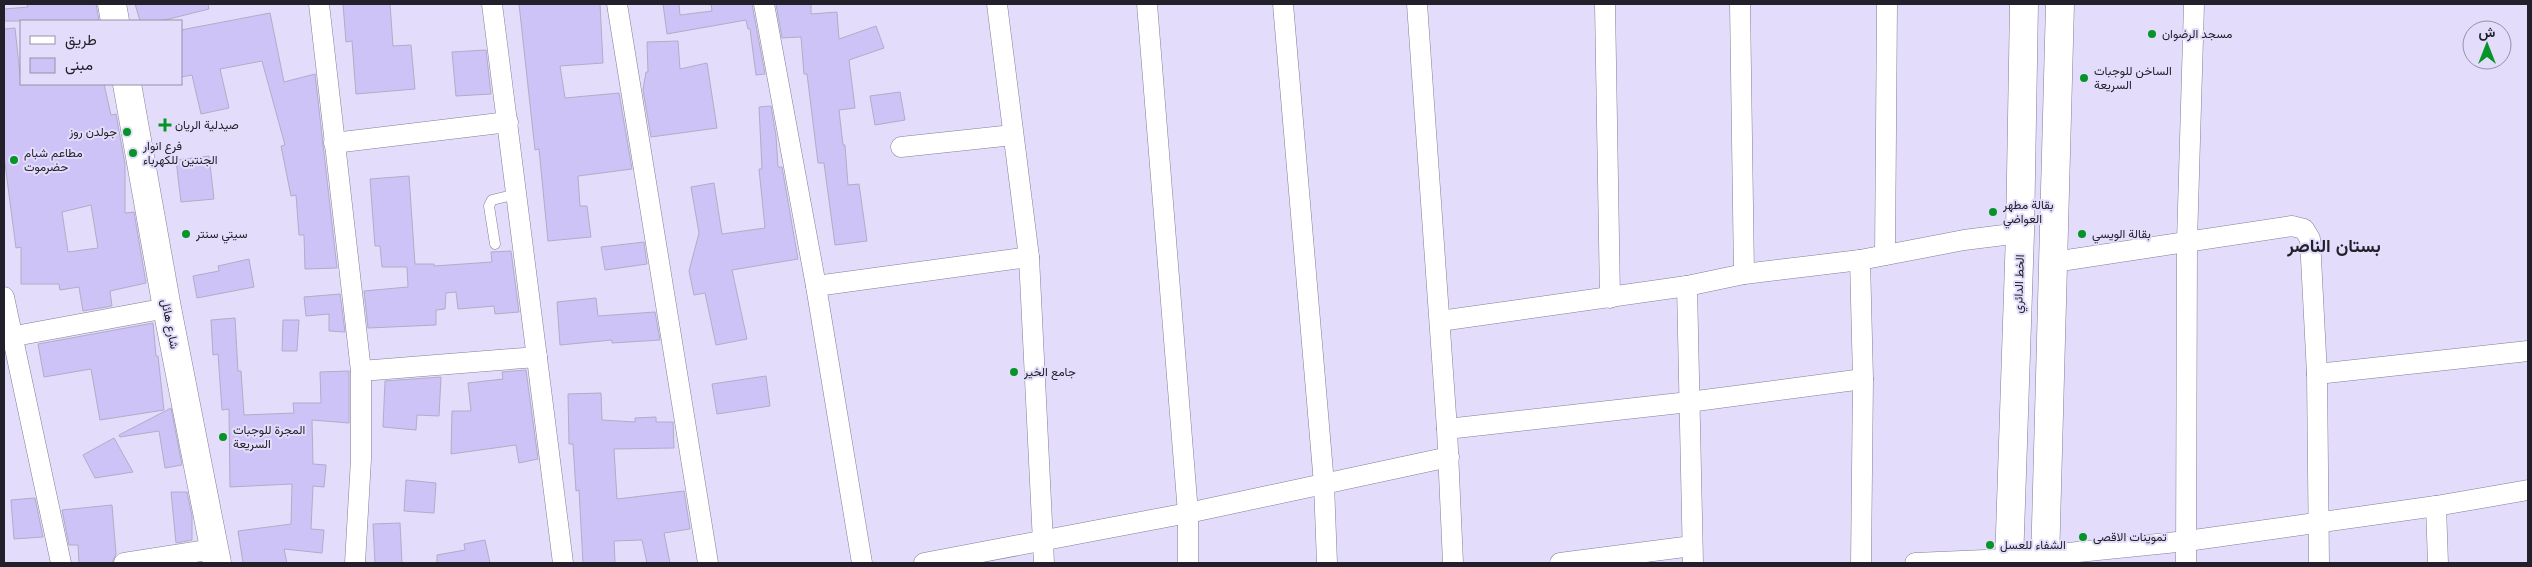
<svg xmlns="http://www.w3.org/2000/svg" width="2532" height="567" viewBox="0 0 2532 567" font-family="Mulish,Vazirmatn,sans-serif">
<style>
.building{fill:#cec3f6;stroke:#b2acc8;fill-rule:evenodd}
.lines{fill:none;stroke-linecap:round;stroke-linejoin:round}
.lane-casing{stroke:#837d98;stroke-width:11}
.street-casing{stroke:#837d98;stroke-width:21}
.secondary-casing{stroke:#837d98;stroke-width:29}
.lane{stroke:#fff;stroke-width:10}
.street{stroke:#fff;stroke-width:20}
.secondary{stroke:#fff;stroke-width:28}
.poi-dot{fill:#069327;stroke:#e3ddfb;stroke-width:2}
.labels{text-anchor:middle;stroke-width:4;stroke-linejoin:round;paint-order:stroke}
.poi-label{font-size:12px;fill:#22202a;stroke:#e3ddfb;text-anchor:start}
.street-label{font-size:12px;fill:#22202a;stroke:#e3ddfb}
.district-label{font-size:18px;font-weight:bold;fill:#22202a;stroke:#e3ddfb}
</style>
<rect width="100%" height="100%" fill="#e3ddfb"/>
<g class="building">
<path d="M27 4H96L99 21H4V9L28 7Z"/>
<path d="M135 4H208L209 9 161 21H140Z"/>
<path d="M343 4H390L393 46 411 45 415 89 356 94 352 41 346 42Z"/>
<path d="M519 4H600L603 63 560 66 565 98 619 93 632 169 578 176 580 206H587L591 237 548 241 539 149 535 150Z"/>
<path d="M663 4H679L680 15 712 11 711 4H752L765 74 756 75 750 29H748L746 20 667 34Z"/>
<path d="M776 4H811V14L837 12 839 39 876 26 884 48 849 60 855 108 839 110 843 145H845L848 185 859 184 867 241 835 245 824 163H818L807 74H804L801 37 782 38Z"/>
<path d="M270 13 284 82 315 74 337 268 305 269 304 235H299L296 195 291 196 281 146 285 145 262 61 220 69 229 108 201 114 192 75 181 77V30Z"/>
<path d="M15 28 21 84H104L111 115 116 114 125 164V213L134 212 146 283 110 291 112 306 83 311 79 287 60 290 59 284H21V247L16 248 4 156V29ZM91 205 98 248 68 252 62 212Z"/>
<path d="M678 41 680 69 707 63 717 128 651 137 643 90 646 72H648L647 42Z"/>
<path d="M486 50 491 94 456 96 452 52Z"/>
<path d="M900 92 905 120 875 125 870 96Z"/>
<path d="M771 106 776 136 778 167H782L798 259 732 270 747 339 716 345 705 293 694 295 689 271 699 233 691 187 714 183 722 234 765 228 759 169H762L759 107Z"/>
<path d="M209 156 214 199 181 202 176 160Z"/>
<path d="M409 176 415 264H434V266L492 262 491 252 511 251 519 312 495 314 494 306 458 309 456 292 446 293 445 309 436 310V325L368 328 364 291 408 287 407 267H382L380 246H375L370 179Z"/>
<path d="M644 242 647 264 605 270 601 247Z"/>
<path d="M249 259 254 287 197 298 193 276 219 271 218 266Z"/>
<path d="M340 294 345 332 329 331V314L306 316 304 297Z"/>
<path d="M596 298 598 316 655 312 660 340 612 343V340L560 345 557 302Z"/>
<path d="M235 318 238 371H241L244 415 294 413 293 403H321L320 372 349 371V423L312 420 313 464 326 465 324 487 313 486 311 529 324 530 322 553 284 549 287 563H243L238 531 291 524 292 484 230 487 229 409 222 410 218 354 213 355 211 320Z"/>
<path d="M283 320H299L297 351H282Z"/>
<path d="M153 323 156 356H158L164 410 100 420 91 369 44 377 38 344Z"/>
<path d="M526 370 538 459 519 463 516 445 451 454 452 411H471L468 383 503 379 502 372Z"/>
<path d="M766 376 770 406 717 414 712 384Z"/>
<path d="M441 377 439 416 417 415 416 430 383 427 385 381Z"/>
<path d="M601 393 602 420 635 422V418L656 417V422H673L674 448 614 449 617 499 684 491 690 529 664 533 670 563H647L642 540 614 541 615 563H583L579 490 576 491 573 444H569L568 394Z"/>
<path d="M171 408 182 465 165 468 159 431 120 437 119 435Z"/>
<path d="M114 438 133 472 95 478 83 455Z"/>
<path d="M406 480 436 483 434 513 404 511Z"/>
<path d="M171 492H187L192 516V540L176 543Z"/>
<path d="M35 498 43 537 14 539 11 500Z"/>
<path d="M112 505 116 554 112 563H79L78 545H69L62 510Z"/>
<path d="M400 523 402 563H375L373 524Z"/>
<path d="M485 540 490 563H437V555L465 550 464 544Z"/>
</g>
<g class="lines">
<g class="lane-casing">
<path id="lane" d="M495 244 489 206 492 200 517 194"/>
</g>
<g class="street-casing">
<g id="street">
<path d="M319 4 361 371V459L355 563"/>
<path d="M492 4 563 563"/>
<path d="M617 4 708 563"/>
<path d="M764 4 816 286 862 563"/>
<path d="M997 4 1029 257 1044 563"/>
<path d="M1147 4 1188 513V563"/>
<path d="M1283 4 1324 484 1327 563"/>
<path d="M1417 4 1447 429 1453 563"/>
<path d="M1605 4 1610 298"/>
<path d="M1740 4 1744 274"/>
<path d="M334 143 508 122"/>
<path d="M901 147 1013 135"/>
<path d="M1885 255 1887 4"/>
<path d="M1860 260 1863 379 1861 563"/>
<path d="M2054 262 2292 226 2304 229 2310 239 2317 374 2319 563"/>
<path d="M816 286 1029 257"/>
<path d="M1687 286 1693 563"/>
<path d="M4 297 61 563"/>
<path d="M1440 321 1687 286 1744 274 1860 260 1964 240 2020 233"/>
<path d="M4 338 167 308"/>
<path d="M361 371 537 357"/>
<path d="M2317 374 2528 351"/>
<path d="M1447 429 1689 402 1863 379"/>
<path d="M2436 506 2438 563"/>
<path d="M124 563 214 549"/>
<path d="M924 563 1188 513 1449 457"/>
<path d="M1560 563 1692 546"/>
<path d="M1915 563 2009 559 2187 541 2436 506 2528 490"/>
<path d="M2186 563 2187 242 2194 4"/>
</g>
</g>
<g class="secondary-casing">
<g id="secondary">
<path d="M112 4 115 21"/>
<path d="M127 84 167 308 217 563"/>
<path d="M2009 563 2020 233 2024 4"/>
<path d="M2045 563 2060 4"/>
</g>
</g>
<use href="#lane" class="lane"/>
<use href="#street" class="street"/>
<use href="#secondary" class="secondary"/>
</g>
<g class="poi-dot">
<circle cx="2152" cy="34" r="5"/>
<circle cx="2084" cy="78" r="5"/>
<path d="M162.5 117.5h5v5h5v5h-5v5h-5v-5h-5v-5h5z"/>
<circle cx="127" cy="132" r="5"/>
<circle cx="133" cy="153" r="5"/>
<circle cx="14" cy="160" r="5"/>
<circle cx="1993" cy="212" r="5"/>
<circle cx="186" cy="234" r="5"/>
<circle cx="2082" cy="234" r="5"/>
<circle cx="1014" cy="372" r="5"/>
<circle cx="223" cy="437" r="5"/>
<circle cx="2083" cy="537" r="5"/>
<circle cx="1990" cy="545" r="5"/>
</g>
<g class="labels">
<g class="poi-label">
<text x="2162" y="38">مسجد الرضوان</text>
<text x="2094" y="75">الساخن للوجبات<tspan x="2094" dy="14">السريعة</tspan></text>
<text x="175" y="129">صيدلية الريان</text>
<text x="117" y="136" text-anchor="end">جولدن روز</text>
<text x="143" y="150">فرع انوار<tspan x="143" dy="14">الجنتين للكهرباء</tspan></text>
<text x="24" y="157">مطاعم شبام<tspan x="24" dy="14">حضرموت</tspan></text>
<text x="2003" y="209">بقالة مطهر<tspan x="2003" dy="14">العواضي</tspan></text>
<text x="196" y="238">سيتي سنتر</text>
<text x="2092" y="238">بقالة الويسي</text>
<text x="1024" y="376">جامع الخير</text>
<text x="233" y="434">المجرة للوجبات<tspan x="233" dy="14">السريعة</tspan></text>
<text x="2093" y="541">تموينات الاقصى</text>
<text x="2000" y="549">الشفاء للعسل</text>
</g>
<g class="street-label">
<text transform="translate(2019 284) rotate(-88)" y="4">الخط الدائري</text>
<text transform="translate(170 324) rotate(79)" y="4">شارع هائل</text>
</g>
<g class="district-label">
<text x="2334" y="252">بستان الناصر</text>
</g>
</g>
<rect width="2532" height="567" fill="none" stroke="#22202a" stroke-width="10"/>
<rect x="20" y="20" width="162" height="65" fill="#e3ddfb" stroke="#9691a7"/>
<rect x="30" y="36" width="25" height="8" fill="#ffffff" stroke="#9691a7"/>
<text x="65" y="45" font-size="15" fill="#22202a">طريق</text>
<rect x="30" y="58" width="25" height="15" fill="#cec3f6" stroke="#9691a7"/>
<text x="65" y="70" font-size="15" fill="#22202a">مبنى</text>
<g transform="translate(2487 45)"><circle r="24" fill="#e3ddfb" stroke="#9691a7"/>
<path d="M0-4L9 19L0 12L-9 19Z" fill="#069327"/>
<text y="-8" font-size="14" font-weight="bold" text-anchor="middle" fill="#22202a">ش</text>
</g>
</svg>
